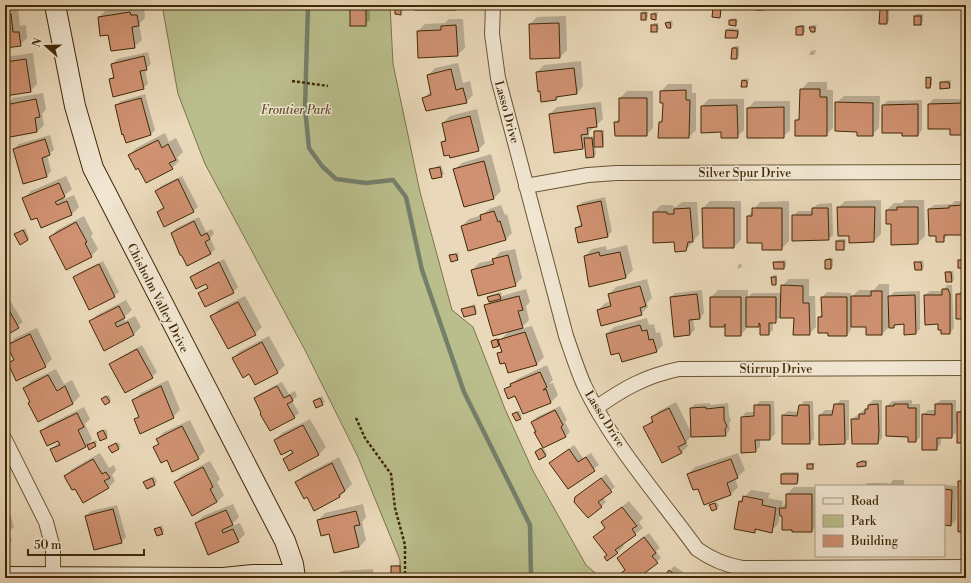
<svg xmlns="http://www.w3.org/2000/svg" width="971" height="583" viewBox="0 0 971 583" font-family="'Libre Bodoni',serif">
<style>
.green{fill:#babe8c;stroke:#7d7448}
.shadow{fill:#0003}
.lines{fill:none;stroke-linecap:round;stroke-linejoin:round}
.stream{stroke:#747f6c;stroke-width:4.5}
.building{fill:#cf9171;stroke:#402905}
.street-casing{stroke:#6a5532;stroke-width:16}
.secondary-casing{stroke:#402905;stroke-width:22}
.path{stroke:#402905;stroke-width:2.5;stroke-dasharray:3 2;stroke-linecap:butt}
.street{stroke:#f1e6d2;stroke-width:14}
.secondary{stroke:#f1e6d2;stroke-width:20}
.labels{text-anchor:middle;stroke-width:3;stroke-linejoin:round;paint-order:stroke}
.park-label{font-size:12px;font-style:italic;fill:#5e4e27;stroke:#f1e6d2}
.street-label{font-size:12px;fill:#402905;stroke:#f1e6d2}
</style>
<rect width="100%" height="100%" fill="#e9d8b9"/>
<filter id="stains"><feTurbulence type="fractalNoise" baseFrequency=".005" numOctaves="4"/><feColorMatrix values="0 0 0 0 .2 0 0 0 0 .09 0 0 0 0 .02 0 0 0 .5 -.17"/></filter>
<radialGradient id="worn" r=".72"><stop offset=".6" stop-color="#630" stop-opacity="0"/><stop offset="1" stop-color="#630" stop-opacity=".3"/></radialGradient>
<path class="green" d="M162 5H390L393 64 420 192 452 310 473 327 505 409 533 471 586 565 601 578H400V560L358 457 305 350 205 164 178 94Z"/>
<g class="shadow">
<path d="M354 5H370V20L365 25 351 8Z"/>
<path d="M137 6V9L144 8 145 18 139 24 142 40 134 47 109 34 99 17 106 10Z"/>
<path d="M398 6H403L400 14 396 8Z"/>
<path d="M716 7 722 8 719 17 714 9Z"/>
<path d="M883 7H889V21L886 23 881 9Z"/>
<path d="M18 8 20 26 26 25 27 38 20 45 5 47V9Z"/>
<path d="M644 11 648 12V17L646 19 642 13Z"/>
<path d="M654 12H658L656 19 652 14Z"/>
<path d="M917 14H923V21L921 24 915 16Z"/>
<path d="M566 16 567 50 560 57 531 58 530 24 537 17Z"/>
<path d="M732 18 738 19 736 25 730 20Z"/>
<path d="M449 19H463L465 48 457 55 418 31 425 24 445 23Z"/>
<path d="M672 20 673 25 667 27V23Z"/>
<path d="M654 23H658L659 29 657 31 652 25Z"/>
<path d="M799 25H805V32L803 34 797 27Z"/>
<path d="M812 25H817L815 31 810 27Z"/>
<path d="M729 28 739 29V35L737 37 727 30Z"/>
<path d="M735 46H739V56L737 58 733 48Z"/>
<path d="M816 50 814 55H809L811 51Z"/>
<path d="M148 52 151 64 145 69 148 84 143 88 110 79 115 75 112 64 117 59Z"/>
<path d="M33 53 37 84 30 92 5 95V57Z"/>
<path d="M581 61 583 86 576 94 560 95 556 100 541 90 537 72 544 65Z"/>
<path d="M458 63 463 83 470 81 473 95 466 102 424 98 431 91 428 75 435 68Z"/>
<path d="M929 76H932V85L930 87 927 78Z"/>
<path d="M745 78 749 79 747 86 743 80Z"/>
<path d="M951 80V85L949 87 941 83 943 81Z"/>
<path d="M808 82H827V90H833V128L826 135 796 121 800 117 801 90Z"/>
<path d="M668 84H692V93H696V130L689 137 660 122 663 118 664 101 661 91Z"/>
<path d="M627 91H653V128L646 135 615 122 620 118V98Z"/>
<path d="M43 93 46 109 42 114 44 125 37 132 5 137V119L9 118 6 105 13 98Z"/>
<path d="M145 94 155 130 151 134 126 141 116 106 121 101Z"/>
<path d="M844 96H880L879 128 872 135 858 131 836 103Z"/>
<path d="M709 99H744V130L737 137 722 131 702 106Z"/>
<path d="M933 99H966V132L964 134 951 128 929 104Z"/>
<path d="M922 100V130L918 135 903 132 883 105 887 101Z"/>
<path d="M755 101H790V130L783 137 748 108Z"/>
<path d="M601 102 603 119 589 132V137L595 136 597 130H604V144L602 146H595L596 154 594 156 586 145 583 148 550 114 557 107Z"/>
<path d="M477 109 485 143 478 150 442 142 446 138 443 123 450 116Z"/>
<path d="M165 133 169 142 176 138 183 152 177 158 179 161 172 168 138 167 129 155 136 148Z"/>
<path d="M50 135 54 150 47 155 51 171 47 176 14 149 19 144Z"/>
<path d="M491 154 501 191 494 198 464 206 454 170 462 163Z"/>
<path d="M441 165 444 174 441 176 430 170Z"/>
<path d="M66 176 72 189 63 197 64 199 74 195 79 207 72 214 42 226 38 217 24 198 31 191Z"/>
<path d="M182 176 198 207 193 211 158 212 164 206 156 191 161 186Z"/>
<path d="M605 197 612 231 608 236 579 242 576 228 582 223 578 206 583 202Z"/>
<path d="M881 200V234L874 241 850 242V235L838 208 845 201Z"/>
<path d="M905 200H924L925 236 918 243 892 223H887V210L894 203H902Z"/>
<path d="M710 201H741V240L734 247H704L703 208Z"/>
<path d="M789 201V241L782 248 763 242 748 216 760 202Z"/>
<path d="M955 201H966V232L964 234H948L943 241 929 209 934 205 952 204Z"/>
<path d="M682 202H697L699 234 686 250 654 212 661 205H673V207H676Z"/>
<path d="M832 203 833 235 828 239 793 216 798 211H813V208L818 204Z"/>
<path d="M501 205 505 215 507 214 512 233 505 240 462 226 469 219 482 215 489 209Z"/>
<path d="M84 216 93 234 91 236 98 249 91 256 50 237 57 230Z"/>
<path d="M199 217 206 232 212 229 214 234 210 238 215 249 210 254 172 233 176 228Z"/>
<path d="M25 228 29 238 27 240 16 234Z"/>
<path d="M839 239H846L845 247 843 249 837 241Z"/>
<path d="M627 245 633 270 626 277 585 256 592 249 606 246 607 250Z"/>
<path d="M515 249 522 278 515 285 472 270 479 263 493 260 500 252Z"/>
<path d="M458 252 459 257 457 259 450 256Z"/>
<path d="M828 258H833V266L831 268 826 260Z"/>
<path d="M961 258H966V267L959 261Z"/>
<path d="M224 259 238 287 233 292 205 306 199 293 208 287 206 283 192 277 196 273Z"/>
<path d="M786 260V266L784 268H775L774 263 777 261Z"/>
<path d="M923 260 924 267 922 269 916 263Z"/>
<path d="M103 261 119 292 114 296 74 277 79 273Z"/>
<path d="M739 264H741L742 267 737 269Z"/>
<path d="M948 271H953L954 279 952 281 946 273Z"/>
<path d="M5 272 8 278 5 281Z"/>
<path d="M774 275H777V282L775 284 772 277Z"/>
<path d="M647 279 652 298 647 303 648 307 641 314 598 310 605 303 611 301 609 294 616 287Z"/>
<path d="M789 279H809V296H815L816 327 809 334 795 317H781L773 322V330L769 334 761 323 758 326H748L741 335 726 323 723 326 711 297 718 290H748V297L752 293H782V286Z"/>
<path d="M879 284H889V297L894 292 920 291V329L916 333 905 323 897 324 894 327H889L882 334 867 326H851V330L847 335 829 332 819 317 823 313 822 297 827 292 851 293V297L859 290H874Z"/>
<path d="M947 285H952L954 328 950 333 942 329 925 295 930 291H943Z"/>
<path d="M526 289 530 302 526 306 529 320 520 329 532 326 544 357 537 364 506 362 498 354 502 350 500 344 499 345 492 341 499 338 500 340 509 331 486 305 490 301 488 297 490 295 501 292 502 296Z"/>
<path d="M702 290 704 313 700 318 693 319 695 330 690 334 675 336 671 297 675 293Z"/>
<path d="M962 290H966V323L957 295Z"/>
<path d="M5 292 23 322 5 335Z"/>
<path d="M245 296 262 327 255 334 212 316 219 309Z"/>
<path d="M126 300 132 310 123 318 125 321 135 316 141 327 134 334 104 349 90 322 97 315Z"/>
<path d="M475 304 477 311 475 313 463 309Z"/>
<path d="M647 318 649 325 654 324 656 333 660 332 663 345 656 352 620 351 607 334 614 327Z"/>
<path d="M37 328 52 359 45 366 9 363 14 358 8 345 15 338Z"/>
<path d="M269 336 285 365 278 372 250 373 233 358 240 351Z"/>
<path d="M142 345 157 372 152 377 111 364 115 360Z"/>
<path d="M547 365 553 380 549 384 553 383 558 395 551 402 523 413 516 395 505 389 519 378Z"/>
<path d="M56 369 64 384 72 380 80 396 73 403 39 421 24 388 31 381Z"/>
<path d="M168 380 180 410 173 417 135 420 140 415 134 400 141 393Z"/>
<path d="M282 382 289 394 295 391 297 396 292 401 299 413 294 417 262 412 255 398 259 394Z"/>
<path d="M109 395 111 400 109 402 104 397Z"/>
<path d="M322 396 325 402 317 406 315 401Z"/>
<path d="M840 400H849V439L844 443 820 415 825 410H833Z"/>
<path d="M873 400H882V438L878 443 852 419 864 410H867L868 405Z"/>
<path d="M912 400V404H920V437L916 441 887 406 892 401Z"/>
<path d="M941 400H956V414L966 406V443L958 422H956V433L951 437H941V444L936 449 923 415 928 410H936V404Z"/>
<path d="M760 401H774L775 434 770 439H760V447L755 451 742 452V417L746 412H755V406Z"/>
<path d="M804 401H813L814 439 809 443 783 415 788 411 798 412V409Z"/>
<path d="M676 402 692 434 691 408 695 404 710 403V405L728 403 729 415 731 421 729 423 730 430 725 435 692 436 686 442 688 446 681 453 644 428 653 419 652 418 659 411Z"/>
<path d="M560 406 567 420 565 422 570 432 566 436 543 447 547 454 545 456 536 452 544 447 532 422 537 417Z"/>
<path d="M84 407 90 419 85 424 92 439 88 444 96 440 97 443 89 448 87 445 86 446 51 450 59 442 58 440 41 432 48 425Z"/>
<path d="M519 410 522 416 520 418 513 415Z"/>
<path d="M310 419 326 447 319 454 290 470 284 459 293 451 275 440 282 433Z"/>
<path d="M190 420 205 451 198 458 167 459 154 448 159 443 157 439 164 432Z"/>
<path d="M106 429 108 435 106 437 100 432Z"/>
<path d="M118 442 121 446 112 452V445Z"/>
<path d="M574 445 583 458 591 453 599 465 568 488 551 463Z"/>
<path d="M100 453 109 468 114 465 116 470 112 475 115 481 108 488 75 487 65 476 72 469Z"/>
<path d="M738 453 745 470 735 479 738 487 731 494 705 504 698 488 688 474 695 467Z"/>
<path d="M339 457 352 484 340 496 315 509 307 495 297 482 304 475Z"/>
<path d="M868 460 866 465 858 463 860 461Z"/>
<path d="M210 461 220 479 217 482 224 495 217 502 175 482 182 475Z"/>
<path d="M810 463H815L813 468 808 465Z"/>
<path d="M784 472H799V481L797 483H782V474Z"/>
<path d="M606 474 615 487 603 497 606 502 601 507 576 498Z"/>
<path d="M154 476 157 482 147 488 145 482Z"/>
<path d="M964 477H966V530L959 482Z"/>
<path d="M893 480H904V486H864L867 483H889V485Z"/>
<path d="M945 485 957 486 956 520 951 525 944 524Z"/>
<path d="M794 487H816V527L811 531 793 529 783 515H780L778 524 771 531 757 529 754 531 739 502 751 490 770 493 768 498 783 501 782 507 787 502V494Z"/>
<path d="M629 501 643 518 639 522 643 528 622 544 624 546 617 553 608 555 594 537 606 527 602 522Z"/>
<path d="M717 502 719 506 717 508 710 505Z"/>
<path d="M233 504 239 517 229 527 240 523 245 534 238 541 196 523 203 516Z"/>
<path d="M363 504 366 517 362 522 366 540 359 547 330 533 318 520 325 513Z"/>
<path d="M117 505 126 537 121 542 86 516 91 511Z"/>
<path d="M9 511 14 527 9 531 12 541 5 547V512Z"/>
<path d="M162 525 164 531 162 533 156 529Z"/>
<path d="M649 533 660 548 656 551 661 558 636 578H625L626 569 623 554Z"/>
<path d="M395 565H401V573L399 575 392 567Z"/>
<path d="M674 566 686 574 685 578H664Z"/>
<path d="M373 569 374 578H334L341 571Z"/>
</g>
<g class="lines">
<path class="stream" d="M308 5 305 108 309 148 322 166 336 179 366 183 393 180 406 197 422 270 464 392 530 525 531 578"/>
</g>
<g class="building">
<path d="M94 5H113L95 8Z"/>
<rect x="415" y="5" width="41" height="5"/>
<rect x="530" y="5" width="39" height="4"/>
<rect x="756" y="5" width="7" height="5"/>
<path d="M395 7 401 8V15L395 14Z"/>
<rect x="350" y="8" width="16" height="18"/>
<path d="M713 8 721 9 720 18 712 17Z"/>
<path d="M880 9H887V24H879Z"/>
<path d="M130 12 131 15H137L139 26 132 27 135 48 111 51 108 35 100 36 98 17Z"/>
<rect x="641" y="13" width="5" height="7"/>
<path d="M11 14 13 32H19L21 46 5 48V15Z"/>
<path d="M651 14H656V20L651 19Z"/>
<rect x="914" y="16" width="7" height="9"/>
<path d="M729 20H736V26L729 25Z"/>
<path d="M670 22 671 28H667L665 23Z"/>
<path d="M559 23 560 58 530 59 529 24Z"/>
<path d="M456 25 458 56 418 58 417 31 441 30V26Z"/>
<rect x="651" y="25" width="6" height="7"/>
<path d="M803 26V35H796V27Z"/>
<path d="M809 27H815V32H811Z"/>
<path d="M726 30 738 31 737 38H725Z"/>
<path d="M732 48H737V59H731Z"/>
<path d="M144 56 147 70 140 71 144 89 113 97 109 79 114 78 111 64Z"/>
<path d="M26 59 31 92 5 96V62Z"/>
<path d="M574 68 577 94 556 97V100L541 102 540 91 538 92 536 72Z"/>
<path d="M451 69 456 90 463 88 467 103 426 111 422 98 431 95 427 75Z"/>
<path d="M926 77 931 78 930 88H926Z"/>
<path d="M742 80 747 81V87H741Z"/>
<path d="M940 82H949L950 88 940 89Z"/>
<path d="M800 89H820V97H827V136H795V120H799Z"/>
<path d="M686 90V100H690L689 138H658L659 122H662L663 103H660V91Z"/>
<path d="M141 98 151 135 126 143 123 134 122 135 115 105Z"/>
<path d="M619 98H647V136H615L614 122H619Z"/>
<path d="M36 99 40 117 35 118 37 132 5 138V124L8 123 5 105Z"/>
<path d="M835 102 873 103V136H857V132L835 131Z"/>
<path d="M964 103 965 135H950V129H928V104Z"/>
<path d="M918 104V136H902V133H882V105Z"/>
<path d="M737 105 738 138H721V132L701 133V106Z"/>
<path d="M784 107V138H747V108Z"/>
<path d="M595 108 597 127 587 128 588 134 581 135 583 149 554 153 549 114Z"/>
<path d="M470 116 479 151 450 158 449 155 444 156 441 142 446 141 442 123Z"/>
<path d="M594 131H602L603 147H594Z"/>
<path d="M584 138H592L594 157 586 158Z"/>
<path d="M45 139 50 155 42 158 47 177 23 184 13 149Z"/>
<path d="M158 140 162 148 168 144 176 160 169 163 173 169 146 183 138 168 136 170 128 155Z"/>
<path d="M484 161 494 199 464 207 453 169Z"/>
<path d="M440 167 442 177 432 179 429 169Z"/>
<path d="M178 179 194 212 164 227 157 212 164 208 155 191Z"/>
<path d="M59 183 65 197 55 202 57 205 67 201 72 215 41 228 37 218 31 220 22 198Z"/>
<path d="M601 201 608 237 578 243 575 228 582 226 577 206Z"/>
<path d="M964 205V235H944V242H936V236H929L928 209 949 208V206Z"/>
<path d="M837 207H875L874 242 849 243V236H838Z"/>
<path d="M897 207H918V244L891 245V224H886V210H897Z"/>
<path d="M690 208 693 242H688L686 251 675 252 674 242 653 243V212H667V214H674V209Z"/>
<path d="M702 208H734V248H703Z"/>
<path d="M752 208H782V250H762V243H747V216H752Z"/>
<path d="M812 208H828L829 240 792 241V215H812Z"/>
<path d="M494 211 498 222 500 221 506 240 468 251 461 226 481 220 480 215Z"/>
<path d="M194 221 201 236 207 233 210 239 205 242 211 254 187 266 182 256 180 255 171 233Z"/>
<path d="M76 222 87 242 85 243 92 257 66 270 49 237Z"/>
<path d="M23 230 28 240 20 245 14 234Z"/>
<rect x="836" y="241" width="8" height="9"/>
<path d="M599 252 600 256 620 252 626 278 589 287 584 256Z"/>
<path d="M456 254 458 260 451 262 449 255Z"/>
<path d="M508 255 516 286 478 296 471 270 494 264 492 259Z"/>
<path d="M831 259V269H825V260Z"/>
<rect x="958" y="260" width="8" height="8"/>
<path d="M219 262 234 293 205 307 198 293 208 288 206 284 196 289 190 277Z"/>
<path d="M773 262H784V269H774Z"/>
<path d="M914 262H921L922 270H915Z"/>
<path d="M99 264 115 297 89 310 73 277Z"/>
<path d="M945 272H951L952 282H946Z"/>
<path d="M771 277H776V285H772Z"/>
<path d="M781 285 803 286V303H809L810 335H793L794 318H780Z"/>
<path d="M640 286 646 306 640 308 642 315 601 326 597 310 611 306 608 294Z"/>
<path d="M942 289H948L950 294V334H941V330H938V324L925 325 924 295H942Z"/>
<path d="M871 291H882V335H866V327H851V296H871Z"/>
<path d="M499 294 501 299 489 302 487 297Z"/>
<path d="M697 294 700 319 689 320 690 335 674 337 670 297Z"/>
<path d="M956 294H966V324H963V319H956Z"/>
<path d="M915 295 916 334 904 335V324L894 325V328H889L888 296Z"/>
<path d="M519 296 523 310 518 311 523 328 493 336 484 305Z"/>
<path d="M710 297H741V336H725V324L724 327H710Z"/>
<path d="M746 297H776V323H769V335H760V324L759 323V327H746Z"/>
<path d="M821 297H847V336H828V333H818V317H822Z"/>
<path d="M238 302 256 335 228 349 210 316Z"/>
<path d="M5 303 19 328 5 336Z"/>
<path d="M119 306 125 318 115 323 117 327 128 322 134 335 104 351 89 321Z"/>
<path d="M474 306 476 314 464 317 461 309Z"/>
<path d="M640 325 642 331 647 330 649 340 653 339 657 352 622 362 619 353 611 355 606 334Z"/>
<path d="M525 332 537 365 508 373 505 363 500 364 497 353 502 352 498 340Z"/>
<path d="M30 334 46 367 16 381 8 363 14 360 7 345Z"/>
<path d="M497 339 499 346 493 348 491 341Z"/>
<path d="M262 342 278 373 255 385 249 374 243 378 232 358Z"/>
<path d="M137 349 153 378 125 393 109 364Z"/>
<path d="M540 372 547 387 543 390 546 389 551 403 523 414 515 396 508 399 504 389 511 386 510 384Z"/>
<path d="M48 375 57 391 65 386 73 404 38 422 28 403 30 402 23 388Z"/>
<path d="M161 386 174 418 140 434 134 419 139 417 132 400Z"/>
<path d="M277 386 284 398 290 395 293 401 287 404 295 418 270 431 260 414 261 413 254 398Z"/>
<path d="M106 396 110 402 105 405 101 399Z"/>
<path d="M320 398 323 405 316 408 313 401Z"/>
<path d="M834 404H844L845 444 819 445V415H832Z"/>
<path d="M878 404 879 431 878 444H852L851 419H859V414H865V409H868V405Z"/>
<path d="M894 404H908V408H916V442H908V437L886 436V406H894Z"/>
<path d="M935 404H952V438H937V450H922V414L935 415Z"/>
<path d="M754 405H770V440H755L756 452 741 453V417L754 416Z"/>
<path d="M799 405H809L810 444H782V415L797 416Z"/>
<path d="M706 407V409L724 407V420L727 426 725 429 726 436 691 437 690 408Z"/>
<path d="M669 408 686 443 678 447 682 453 662 463 643 427 653 422 651 417Z"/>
<path d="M555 410 563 425 561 427 566 437 543 448 534 432H536L531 422Z"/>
<path d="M517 412 521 419 516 421 512 414Z"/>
<rect x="957" y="412" width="9" height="31"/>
<path d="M77 413 84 427 78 430 86 447 56 462 50 449 60 445 58 441 47 446 40 431Z"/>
<path d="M303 425 319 455 289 471 283 459 293 453 291 450 281 455 274 440Z"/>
<path d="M182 426 199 459 172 472 167 460 161 463 153 447 159 444 156 439Z"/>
<path d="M103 430 107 438 100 441 97 433Z"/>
<path d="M94 442 96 446 89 450 87 445Z"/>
<path d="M116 443 119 449 112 453 108 447Z"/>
<path d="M541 448 546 456 539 460 535 452Z"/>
<path d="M569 449 578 462 586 457 595 471 568 489 549 463Z"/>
<path d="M93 459 102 474 106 472 110 478 104 481 109 488 83 503 75 489 72 490 64 476Z"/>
<path d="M731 459 738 478 727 483 731 495 704 505 698 489 693 490 687 474Z"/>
<path d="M863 461 866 462V466L857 467V463Z"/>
<path d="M332 463 345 491 339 495 340 497 314 511 307 497 304 499 295 482Z"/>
<rect x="807" y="464" width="6" height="5"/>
<path d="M203 467 213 487 210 489 217 502 192 516 174 482Z"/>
<path d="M781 474H798L797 484H781Z"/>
<path d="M152 478 155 485 147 489 143 482Z"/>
<path d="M601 478 612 492 598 502 602 507 588 518 574 502 575 497Z"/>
<path d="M958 481H966V531L958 532Z"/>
<path d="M944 489 952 490 951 526 944 525Z"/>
<path d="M786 494H812V532H792V530H782V516H780L779 508H786Z"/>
<path d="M743 496 763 500 762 505 776 508 772 533 755 529V533L734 529 739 501 742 502Z"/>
<path d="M715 503 717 509 712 511 709 505Z"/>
<path d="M622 507 637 526 632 529 636 535 615 550 618 553 607 561 604 557 607 555 593 537 605 528 601 522Z"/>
<path d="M113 509 122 543 94 550 85 516Z"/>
<path d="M226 510 233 525 222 530 223 533 233 529 239 542 208 555 195 523Z"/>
<path d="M356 511 360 525 354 526 359 547 334 553 329 534 321 536 317 520Z"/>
<path d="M5 517 10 532 5 534Z"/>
<path d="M160 527 163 534 157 536 154 529Z"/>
<path d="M644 537 656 553 652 556 658 563 638 578H623L620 574 625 570 617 558Z"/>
<rect x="391" y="566" width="9" height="10"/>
<path d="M669 570 675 575 681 578H663Z"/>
<path d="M367 576V578H339Z"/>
</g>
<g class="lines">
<g class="street-casing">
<g id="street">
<path d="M493 5 492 34 498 78 566 336C572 353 577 369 584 385 610 441 660 498 697 549 711 559 725 565 742 568L966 567"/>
<path d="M526 186 588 175 616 173 966 172"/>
<path d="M596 408C624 388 646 376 679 369L966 368"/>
<path d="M5 440 46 522 53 548V577"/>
</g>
</g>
<g class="secondary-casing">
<g id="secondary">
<path d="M55 5 75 106 93 168 285 541 293 564 295 578"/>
<path d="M5 577 223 578 253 575H294"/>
</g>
</g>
<g class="path">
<path d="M292 81 328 86"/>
<path d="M356 418 365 438 391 474 395 508 405 545V578"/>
</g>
<use href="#street" class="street"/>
<use href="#secondary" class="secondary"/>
</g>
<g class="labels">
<g class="park-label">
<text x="296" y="114">Frontier Park</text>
</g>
<g class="street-label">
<text transform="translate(507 112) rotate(75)" y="4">Lasso Drive</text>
<text x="745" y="177">Silver Spur Drive</text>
<text transform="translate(158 298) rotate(63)" y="4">Chisholm Valley Drive</text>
<text x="776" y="373">Stirrup Drive</text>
<text transform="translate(605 419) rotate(58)" y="4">Lasso Drive</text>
</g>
</g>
<rect width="971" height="583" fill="none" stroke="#e9d8b9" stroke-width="20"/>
<rect x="6" y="6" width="959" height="571" fill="none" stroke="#402905" stroke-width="2"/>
<rect x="10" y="10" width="951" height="563" fill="none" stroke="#402905"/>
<rect x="815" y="485" width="130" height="72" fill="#f1e6d2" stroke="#aa9a80"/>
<rect x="823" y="498" width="20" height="6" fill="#f1e6d2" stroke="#aa9a80"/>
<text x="851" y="505" font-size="12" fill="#402905">Road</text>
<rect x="823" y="515" width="20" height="12" fill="#babe8c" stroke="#aa9a80"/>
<text x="851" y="525" font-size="12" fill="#402905">Park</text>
<rect x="823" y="535" width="20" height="12" fill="#cf9171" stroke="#aa9a80"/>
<text x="851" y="545" font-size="12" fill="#402905">Building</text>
<g transform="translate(46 46) rotate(290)" stroke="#f1e6d2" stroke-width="3" paint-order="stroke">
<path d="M0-3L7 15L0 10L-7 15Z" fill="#402905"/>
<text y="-6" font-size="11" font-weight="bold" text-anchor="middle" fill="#402905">N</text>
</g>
<path d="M28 549v6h116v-6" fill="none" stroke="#402905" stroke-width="2"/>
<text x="34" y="549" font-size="12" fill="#402905" stroke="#f1e6d2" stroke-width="3" paint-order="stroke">50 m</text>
<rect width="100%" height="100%" filter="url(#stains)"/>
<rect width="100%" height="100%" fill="url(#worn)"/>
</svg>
